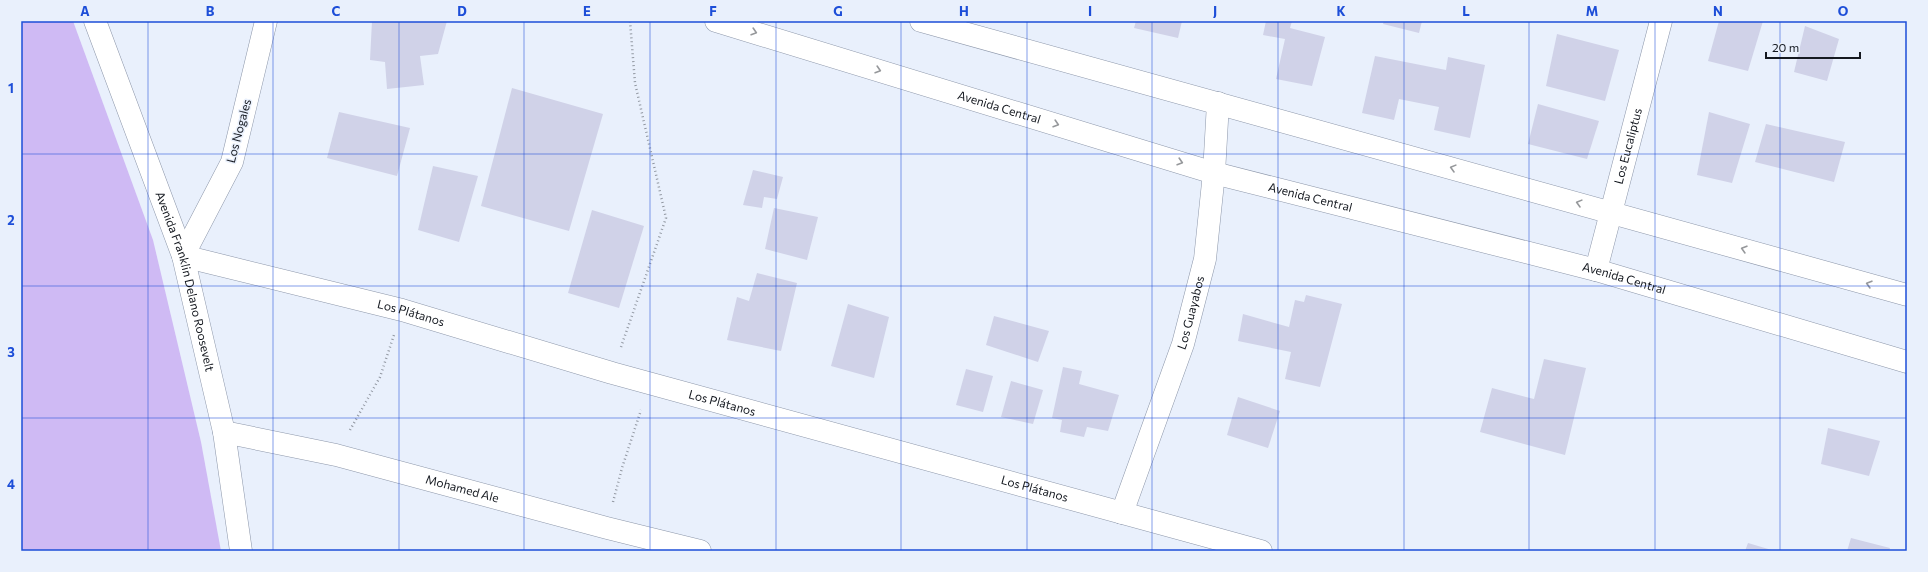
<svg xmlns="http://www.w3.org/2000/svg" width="1928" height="572" viewBox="0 0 1928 572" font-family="Commissioner,sans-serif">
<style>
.green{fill:#cfbaf4}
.building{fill:#d0d2e8}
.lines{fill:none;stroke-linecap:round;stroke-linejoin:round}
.minor-casing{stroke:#8d97aa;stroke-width:23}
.path{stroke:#9399a3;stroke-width:2.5;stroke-dasharray:1 3;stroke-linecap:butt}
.minor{stroke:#fff;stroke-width:22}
.oneway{stroke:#96989b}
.grid{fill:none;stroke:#1d4ed8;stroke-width:1;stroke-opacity:0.55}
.labels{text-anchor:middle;stroke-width:3;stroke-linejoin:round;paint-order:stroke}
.street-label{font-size:12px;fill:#151920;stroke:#e9f0fc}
.neatline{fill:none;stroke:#1d4ed8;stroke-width:1.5}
.grid-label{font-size:13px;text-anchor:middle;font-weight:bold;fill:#1d4ed8}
</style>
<rect width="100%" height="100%" fill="#e9f0fc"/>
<path class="green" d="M21 21H73L153 240 201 442 221 551H21Z"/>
<g class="building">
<path d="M372 21H447L438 54 420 56 424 85 387 89 385 62 370 60Z"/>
<path d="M1136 21H1182L1178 38 1134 28Z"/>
<path d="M1266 21H1292L1290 28 1325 37 1312 86 1276 79 1285 39 1263 35Z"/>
<path d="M1384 21H1422L1419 33 1383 24Z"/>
<path d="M1719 21H1763L1748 71 1708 61Z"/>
<path d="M1805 26 1839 39 1827 81 1794 72Z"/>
<path d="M1557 34 1619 50 1605 101 1546 86Z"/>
<path d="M1375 56 1446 70 1448 57 1485 65 1470 138 1434 130 1439 107 1399 99 1394 120 1362 113Z"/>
<path d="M512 88 603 114 569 231 481 206Z"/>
<path d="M1538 104 1599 121 1587 159 1528 144Z"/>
<path d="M339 112 410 128 397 176 327 158Z"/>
<path d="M1709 112 1750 124 1732 183 1697 175Z"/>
<path d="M1766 124 1845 142 1834 182 1755 162Z"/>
<path d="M433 166 478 176 459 242 418 230Z"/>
<path d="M753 170 783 177 777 199 764 197 762 208 743 205Z"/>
<path d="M774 208 818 217 807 260 765 249Z"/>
<path d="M592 210 644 226 619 308 568 293Z"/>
<path d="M757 273 797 283 781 351 727 340 737 297 749 301Z"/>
<path d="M1306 295 1342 304 1320 387 1285 379 1291 352 1238 341 1243 314 1289 327 1295 300 1304 302Z"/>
<path d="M848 304 889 317 874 378 831 366Z"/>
<path d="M994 316 1049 331 1038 362 986 345Z"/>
<path d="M1544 359 1586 368 1565 455 1480 432 1492 388 1534 399Z"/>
<path d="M1063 367 1082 371 1079 384 1119 395 1108 431 1087 427 1084 437 1060 432 1062 420 1052 418Z"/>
<path d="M966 369 993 376 983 412 956 405Z"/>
<path d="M1011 381 1043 390 1033 424 1001 417Z"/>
<path d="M1238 397 1280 411 1268 448 1227 435Z"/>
<path d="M1828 428 1880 441 1869 476 1821 464Z"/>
<path d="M1851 538 1890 548 1889 551H1847Z"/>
<path d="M1748 543 1775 551H1745Z"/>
</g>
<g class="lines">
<g class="minor-casing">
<g id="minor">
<path id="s1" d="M95 21 183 256 224 432 241 551"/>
<path id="s2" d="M266 21 232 162 183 256 402 310 612 373 1261 551"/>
<path id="s3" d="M716 21 1214 173 1596 270 1907 362"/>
<path d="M921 21 1907 295"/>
<path id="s4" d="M1596 270 1661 21"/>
<path id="s5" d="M224 432 336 455 607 528 700 551"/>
<path id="s6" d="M1122 513 1183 344 1205 259 1214 173 1218 103"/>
</g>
</g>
<g class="path">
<path d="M621 347 666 218 635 83 630 21"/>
<path d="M350 430 380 377 394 335"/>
<path d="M613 502 622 468 641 410"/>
</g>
<use href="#minor" class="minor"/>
</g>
<defs><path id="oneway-chevron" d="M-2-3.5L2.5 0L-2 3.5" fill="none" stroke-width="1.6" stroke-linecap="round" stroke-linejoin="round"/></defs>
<g class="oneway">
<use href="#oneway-chevron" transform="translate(754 32) rotate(17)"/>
<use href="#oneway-chevron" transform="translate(878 70) rotate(17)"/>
<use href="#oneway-chevron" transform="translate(1056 124) rotate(17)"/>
<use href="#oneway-chevron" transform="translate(1180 162) rotate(17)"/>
<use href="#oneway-chevron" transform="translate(1453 168) rotate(-165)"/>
<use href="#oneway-chevron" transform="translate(1579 203) rotate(-165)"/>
<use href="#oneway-chevron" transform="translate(1744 249) rotate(-164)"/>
<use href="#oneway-chevron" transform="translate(1869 284) rotate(-164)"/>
</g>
<path class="grid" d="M148 21V551M273 21V551M399 21V551M524 21V551M650 21V551M776 21V551M901 21V551M1027 21V551M1152 21V551M1278 21V551M1404 21V551M1529 21V551M1655 21V551M1780 21V551M21 154H1907M21 286H1907M21 418H1907"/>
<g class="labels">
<g class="street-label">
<text dy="4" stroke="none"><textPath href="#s3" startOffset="296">Avenida Central</textPath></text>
<text transform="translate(239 131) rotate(-75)" y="4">Los Nogales</text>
<text dy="4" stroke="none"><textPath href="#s4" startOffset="128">Los Eucaliptus</textPath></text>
<text dy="4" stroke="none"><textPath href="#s3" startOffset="620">Avenida Central</textPath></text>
<text dy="4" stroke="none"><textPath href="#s3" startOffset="944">Avenida Central</textPath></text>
<text dy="4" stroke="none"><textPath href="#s1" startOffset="276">Avenida Franklin Delano Roosevelt</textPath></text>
<text dy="4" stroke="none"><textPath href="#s6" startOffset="212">Los Guayabos</textPath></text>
<text dy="4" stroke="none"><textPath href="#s2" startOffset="486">Los Plátanos</textPath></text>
<text dy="4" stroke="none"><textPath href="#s2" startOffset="810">Los Plátanos</textPath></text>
<text dy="4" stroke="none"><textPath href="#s5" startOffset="245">Mohamed Ale</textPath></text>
<text dy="4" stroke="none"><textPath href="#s2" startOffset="1134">Los Plátanos</textPath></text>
</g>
</g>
<rect width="1928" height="572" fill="none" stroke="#e9f0fc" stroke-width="44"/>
<path d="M1766 52v6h94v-6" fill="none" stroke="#151920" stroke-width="2"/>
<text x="1772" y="52" font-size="12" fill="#151920" stroke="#e9f0fc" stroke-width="3" paint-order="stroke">20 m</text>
<rect x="22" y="22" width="1884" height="528" class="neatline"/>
<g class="grid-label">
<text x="85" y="16">A</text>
<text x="210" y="16">B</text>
<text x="336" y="16">C</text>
<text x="462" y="16">D</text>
<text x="587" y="16">E</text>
<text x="713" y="16">F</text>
<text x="838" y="16">G</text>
<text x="964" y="16">H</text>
<text x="1090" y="16">I</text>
<text x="1215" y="16">J</text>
<text x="1341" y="16">K</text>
<text x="1466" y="16">L</text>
<text x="1592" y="16">M</text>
<text x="1718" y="16">N</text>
<text x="1843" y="16">O</text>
<text x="11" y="93">1</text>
<text x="11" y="225">2</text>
<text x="11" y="357">3</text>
<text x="11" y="489">4</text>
</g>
</svg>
